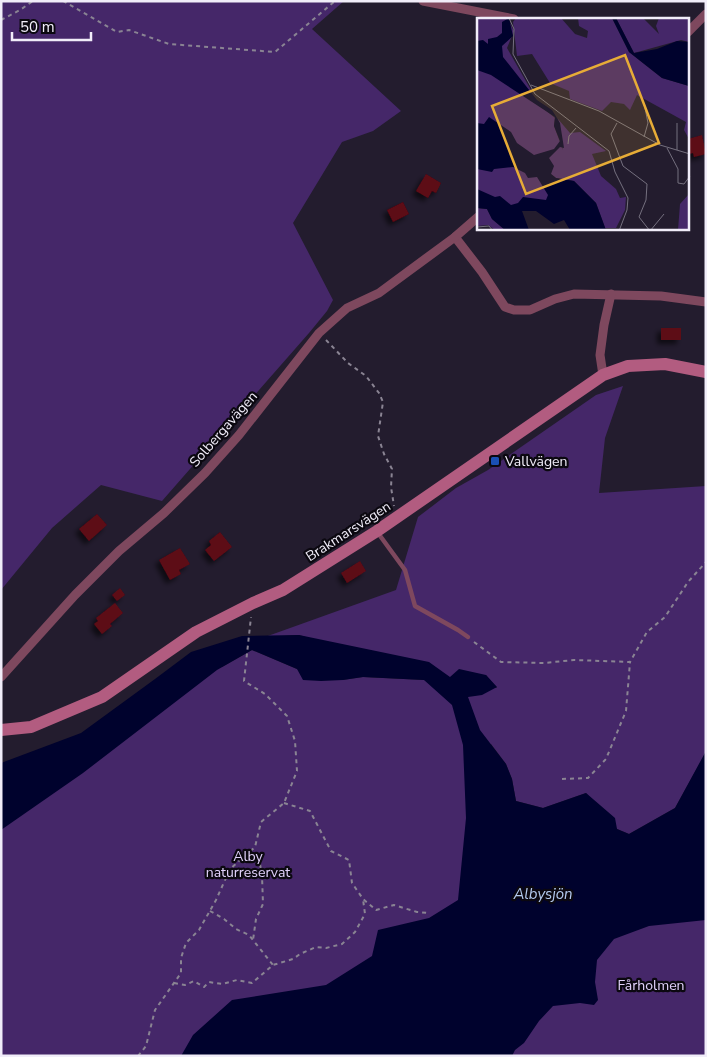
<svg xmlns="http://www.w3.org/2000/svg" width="707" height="1057" viewBox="0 0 707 1057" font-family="'Nunito Sans',sans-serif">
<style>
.green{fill:#452769}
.water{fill:#00022d}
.building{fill:#5d0914;filter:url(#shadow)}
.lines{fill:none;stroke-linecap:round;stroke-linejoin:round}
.path{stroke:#8a8493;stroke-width:2;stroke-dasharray:4 4;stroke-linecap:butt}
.lane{stroke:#7e485e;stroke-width:4.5}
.street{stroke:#7e485e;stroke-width:9}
.secondary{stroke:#b25c80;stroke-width:12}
.transit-dot{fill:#1a4fb4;stroke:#0b0810;stroke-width:2}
.labels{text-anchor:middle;stroke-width:4.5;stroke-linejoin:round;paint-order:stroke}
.street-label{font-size:14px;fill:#f1edf9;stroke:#0b0810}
.poi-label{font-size:14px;fill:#f1edf9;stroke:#0b0810;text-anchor:start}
.park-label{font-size:14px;fill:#e0d1fa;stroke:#0b0810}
.water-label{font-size:15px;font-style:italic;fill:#b3c9ee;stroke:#0b0810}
.inset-road{fill:none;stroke:#75707f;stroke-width:1}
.view{fill:#e7ac37;fill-opacity:0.15;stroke:#e7ac37;stroke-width:2.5}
.inset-edge{fill:none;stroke:#f1edf9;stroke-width:2.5}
</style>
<defs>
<filter id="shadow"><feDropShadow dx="-4" dy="4" stdDeviation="2.5" flood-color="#0009"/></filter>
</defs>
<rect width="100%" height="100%" fill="#231c2e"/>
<g class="green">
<path d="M1 1H344L312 29 401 111 373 131 342 142 293 223 333 300 327 311 309 333 162 501 101 485 52 528 1 590Z"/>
<path d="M623 386 605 438 599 493 706 486V752L675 808 629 834 617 829 586 793 543 808 516 801 512 779 506 764 491 744 492 869 706 857V1056H1V760L19 791 197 664 222 667 252 650 297 669 321 680H342L363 677 424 680 497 688 486 675 450 678 299 635 265 637 396 590 418 517 456 488 488 470 596 395Z"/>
</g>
<path class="water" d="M299 635 429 662 450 677 459 669 486 675 497 687 482 695 468 697 480 730 506 764 512 779 516 801 543 808 586 793 615 818 617 829 629 834 675 808 706 751V920L649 926 614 939 597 960 595 982 598 1000 594 1005 580 1003 553 1006 539 1021 524 1043 515 1050 512 1056H181L193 1035 232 1000 326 985 372 956 378 930 429 918 458 900 466 818 463 745 452 705 424 680 363 677 343 680 321 681 303 680 297 669 252 650 217 670 83 773 1 830V763L81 733 155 679 191 652 242 636Z"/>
<g class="building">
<path d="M702 135 706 154 694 157 693 153 688 154V139Z"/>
<path d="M426 174 441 183 436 193 432 191 428 198 416 191Z"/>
<path d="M403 202 409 214 393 222 387 210Z"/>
<rect x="661" y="328" width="20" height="12"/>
<path d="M97 514 107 525 89 541 79 529Z"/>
<path d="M220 532 232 547 214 561 205 550 211 545 209 541Z"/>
<path d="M180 548 190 564 179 570 181 574 170 580 159 560Z"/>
<path d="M360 561 366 571 347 583 341 573Z"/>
<path d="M120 588 125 595 117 601 112 595Z"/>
<path d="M115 603 123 613 110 624 112 626 102 634 94 624 98 621 96 618Z"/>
</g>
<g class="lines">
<g class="path">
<path d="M63 1 117 32 129 30 169 44 275 52 335 1"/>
<path d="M1 20 20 10 33 1"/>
<path d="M326 340 348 363 366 376 379 393 383 402 378 436 384 454 392 469 391 487 394 506"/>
<path d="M474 642 501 662 544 663 574 660 630 662 647 632 665 617 688 582 706 562"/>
<path d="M562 779 588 778 606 759 626 711 630 662"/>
<path d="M284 803 310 811 331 851 349 860 352 883 363 899 376 910 394 905 417 912 428 913"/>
<path d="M249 853 260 864 262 876 263 904 256 919 253 940"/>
<path d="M210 911 224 919 236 929 249 935 273 965"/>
<path d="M174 983 185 985 194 981 204 987 209 982 222 984 237 980 252 983 273 965 293 959 300 954 316 947 326 948 342 944 355 932 365 914 363 899"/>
<path d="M138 1056 146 1046 155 1010 181 973V958L186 943 199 930 216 900 230 869 255 847 261 822 284 803 297 771 295 741 287 716 265 694 244 681 251 617"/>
</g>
<path class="lane" d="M378 533 405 570 415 606 458 630 468 637"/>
<g class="street">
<path d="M423 1 514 19"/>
<path d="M688 32 706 14"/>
<path d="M455 237 482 272 505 307 514 310H530L555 299 574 294 661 296 706 302"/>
<path d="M603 375 600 355 604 325 611 294"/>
<path d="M1 677 75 595 119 551 164 513 205 473 239 435 319 333 347 308 379 293 455 237 478 217"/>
</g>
<path class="secondary" d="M1 730 31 727 102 697 196 632 253 603 283 590 377 531 603 375 628 366 665 364 706 372"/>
</g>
<rect class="transit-dot" x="490" y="456" width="10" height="10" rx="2.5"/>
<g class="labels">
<g class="street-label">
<text transform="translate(223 429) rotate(-49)" y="5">Solbergavägen</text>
<text transform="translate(348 531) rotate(-33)" y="5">Brakmarsvägen</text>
</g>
<g class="poi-label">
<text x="505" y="466">Vallvägen</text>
</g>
<g class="park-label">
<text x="248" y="861">Alby<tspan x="248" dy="16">naturreservat</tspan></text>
<text x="651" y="990">Fårholmen</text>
</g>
<g class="water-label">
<text x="543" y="899">Albysjön</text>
</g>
</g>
<g transform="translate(477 18)">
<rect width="212" height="212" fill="#231c2e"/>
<path d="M0 0H30L37 13 30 30 54 72 50 77 78 100 77 108 86 132 81 101 93 115 103 114 129 133 115 136 124 158 139 171 143 180 149 179 148 192 139 210H128L119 185 97 163 79 160 74 156 72 140H63L92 188 27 190 0 181ZM39 0H84L98 16 110 20 111 13 102 8 101 0H135L152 34 185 60 212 68V121L207 112 209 104 160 77 153 92 147 86 134 84 125 93 93 81 92 73 73 65 55 36 40 38 36 4ZM139 0H166L182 16 179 8 182 0H212V24L204 22 157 35ZM212 176V212H201L203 186ZM0 190 10 191 15 201 28 212H18L11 207 0 208Z" fill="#452769"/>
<path d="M32 0 36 18 25 28 26 39 60 82 75 92 83 105 87 130 83 129 72 140 77 148 74 156 79 160 97 163 119 185 129 212H93L87 202 77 206 59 193H45L52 212H28L15 201 10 191 0 190V171L18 179 23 178 34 187 41 185 46 179 69 182 71 177 60 159 51 160 48 155 36 149 17 151 15 154 0 151V105L7 106 12 99 34 114 40 125 57 137 77 131 83 123 77 108 78 99 14 57 0 52V23L6 22 11 26V21L20 19 25 15V4ZM135 0H139L157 35 180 31 200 23 212 24V68L185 60 152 34Z" fill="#00022d"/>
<path class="inset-road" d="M32 0 37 11 36 36 58 76 132 133 138 154 151 180 150 192 142 213M54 67 122 93 183 127 213 136M140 105 134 116 146 148 170 166 169 182 162 199 173 213M200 105V132M167 119 171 105 168 90M91 126 92 118 99 110M190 130 201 151V165L207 166 213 158M0 209 12 208 16 213M173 213 187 196"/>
<path class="view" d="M148 37 182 125 49 176 15 88Z"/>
<rect width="212" height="212" class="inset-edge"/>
</g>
<rect width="707" height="1057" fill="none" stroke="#f1edf9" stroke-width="5"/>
<path d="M12 32v8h79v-8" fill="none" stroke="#f1edf9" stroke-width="2.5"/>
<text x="20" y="32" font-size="15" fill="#f1edf9" stroke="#0b0810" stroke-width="4" paint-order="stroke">50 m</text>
</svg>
